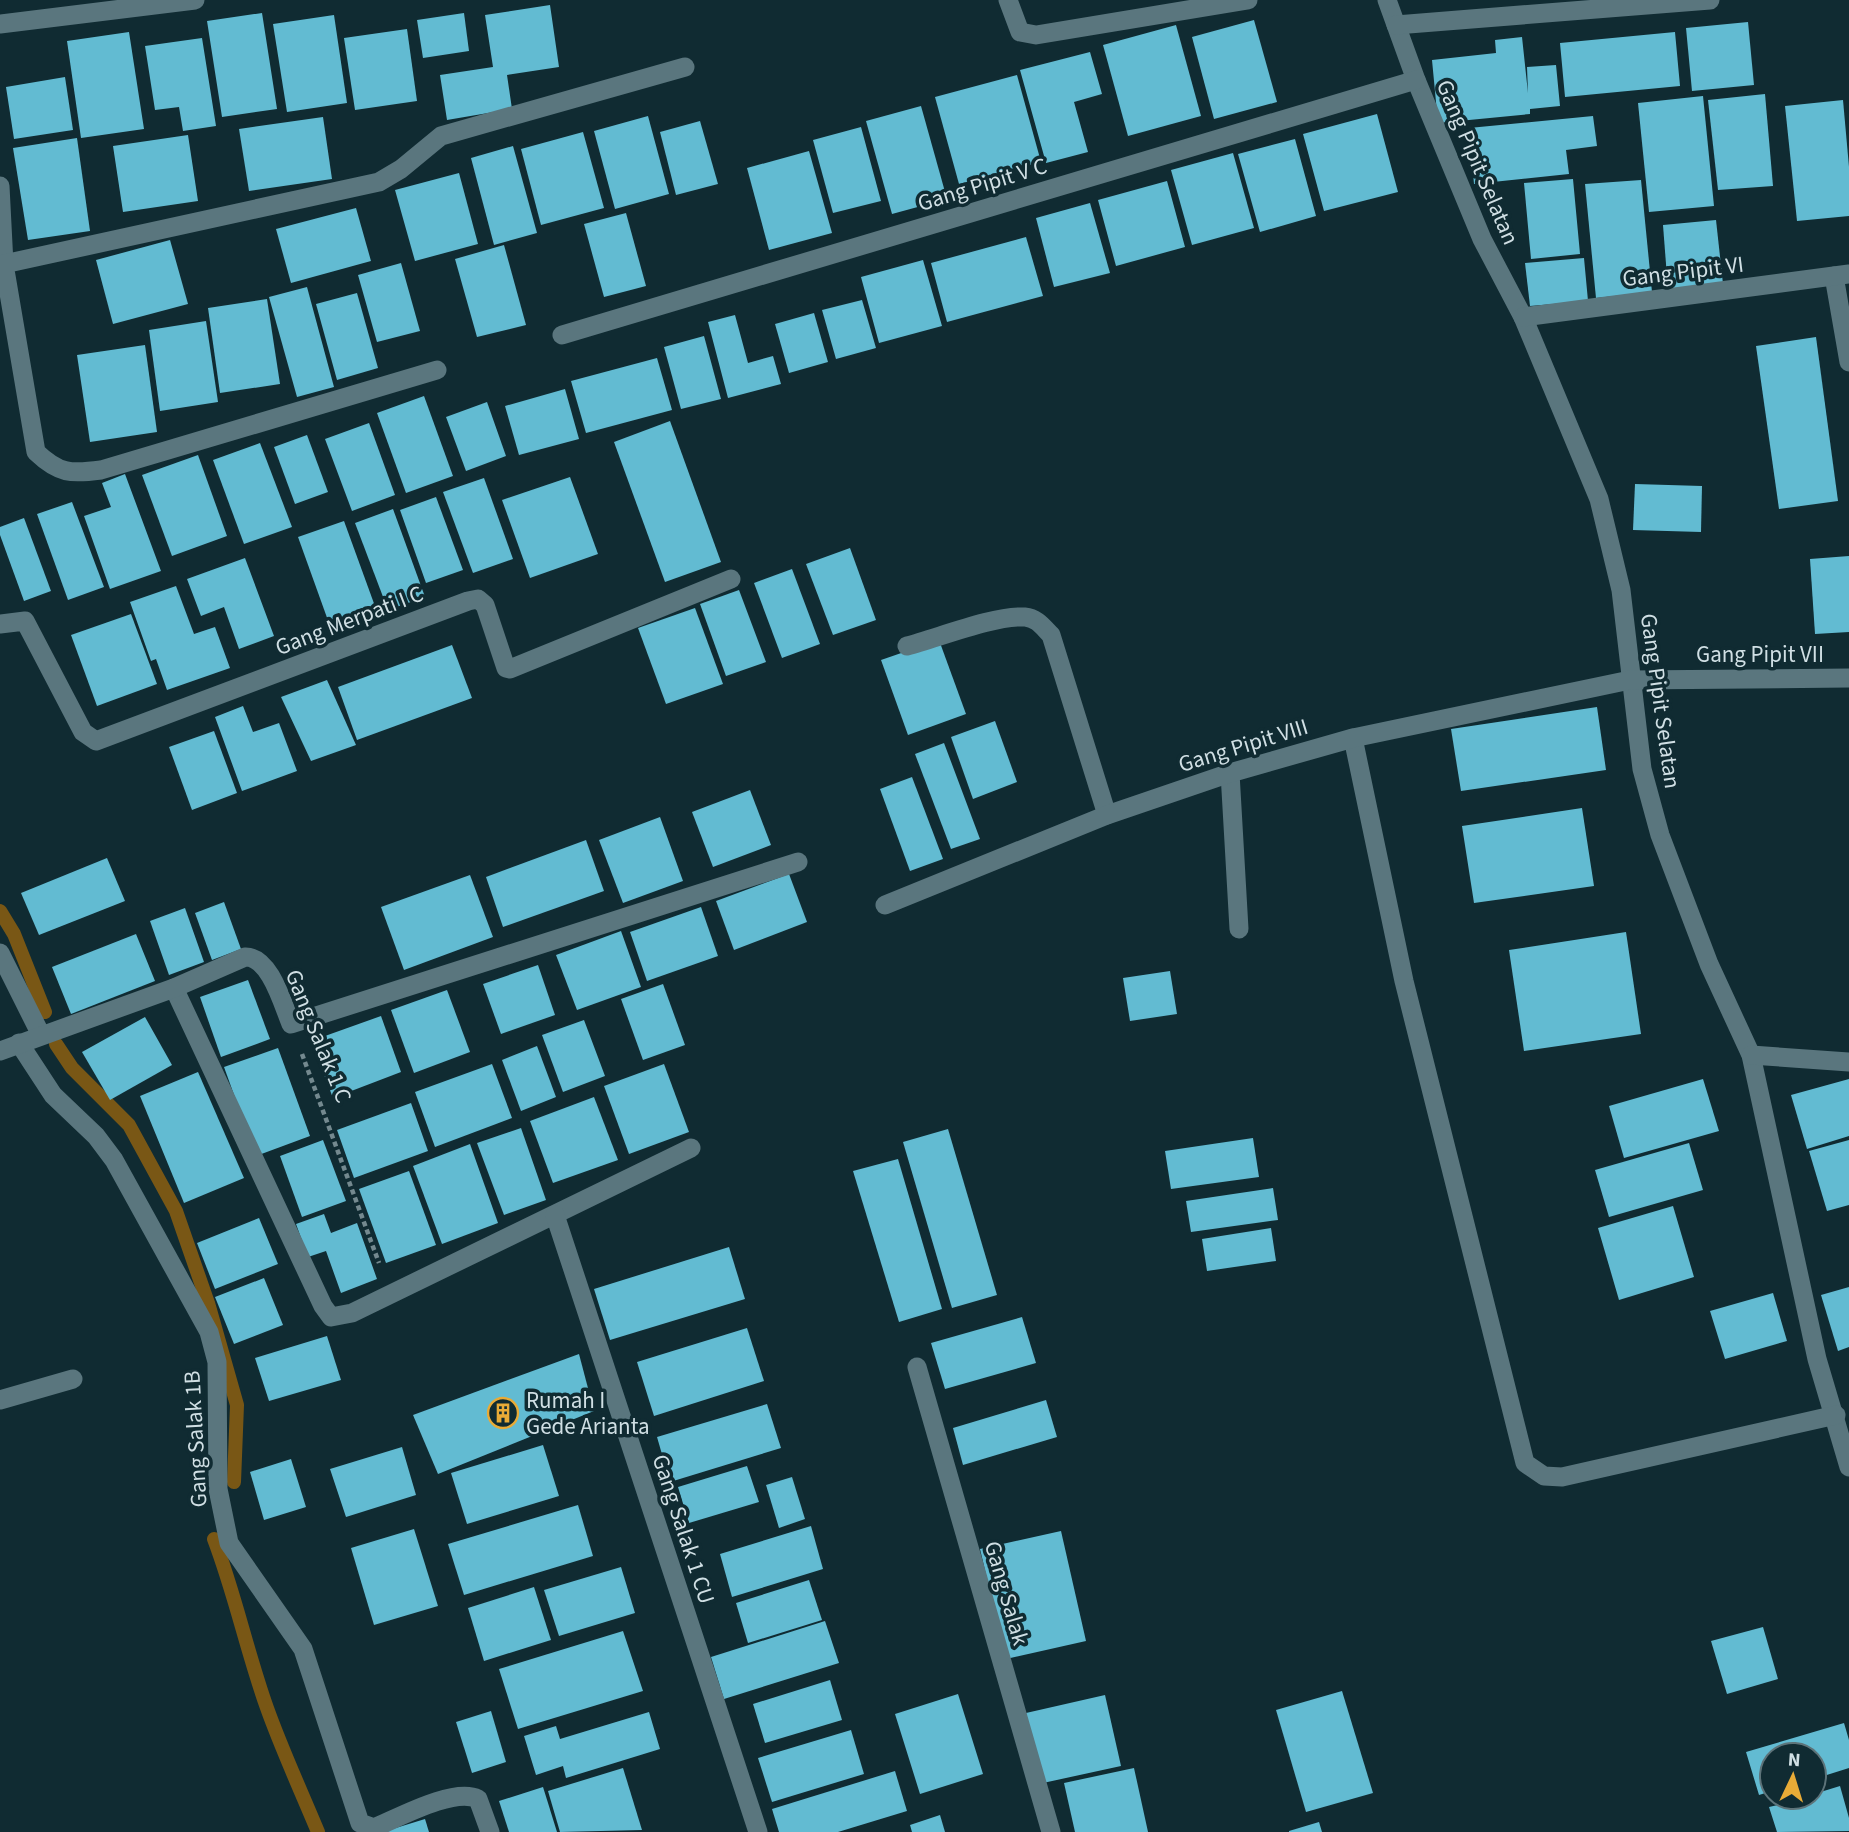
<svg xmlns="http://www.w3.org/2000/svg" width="1849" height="1832" viewBox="0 0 1849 1832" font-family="'Source Sans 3',sans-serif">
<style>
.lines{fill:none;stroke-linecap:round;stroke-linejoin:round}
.stream{stroke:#795715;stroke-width:14}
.building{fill:#62bbd2}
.path{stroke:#74898f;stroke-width:4.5;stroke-dasharray:5 3.5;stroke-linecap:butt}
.service{stroke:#5a767e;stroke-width:19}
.minor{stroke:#5a767e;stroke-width:19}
.labels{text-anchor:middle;stroke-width:7;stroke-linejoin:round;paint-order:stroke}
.street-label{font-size:23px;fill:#d0dfe4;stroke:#102b32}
.poi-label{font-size:23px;fill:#d0dfe4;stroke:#102b32;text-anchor:start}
</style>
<rect width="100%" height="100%" fill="#102b32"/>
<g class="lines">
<g class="stream">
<path d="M0 911 14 934 45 1012"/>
<path d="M56 1044 72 1068 129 1125 176 1211 208 1303 237 1405 234 1482"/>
<path d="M214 1539C235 1594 247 1652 267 1708 282 1750 301 1791 318 1832"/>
</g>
</g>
<g class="building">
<path d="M550 5 559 67 507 75 512 109 447 120 440 75 493 67 485 15Z"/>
<path d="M262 13 277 109 222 117 207 21Z"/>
<path d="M464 13 469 51 423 58 417 20Z"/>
<path d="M334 15 347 103 287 112 273 24Z"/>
<path d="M1254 20 1277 102 1214 119 1192 37Z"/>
<path d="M1748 22 1754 85 1692 91 1686 28Z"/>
<path d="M1176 25 1201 116 1128 136 1103 45Z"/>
<path d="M407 29 417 101 355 110 344 38Z"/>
<path d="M129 32 144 129 81 138 67 41Z"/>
<path d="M1675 32 1680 86 1565 97 1560 43Z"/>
<path d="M1522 37 1528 93 1527 67 1556 65 1560 106 1530 109V114L1438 123 1432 60 1496 53 1495 40Z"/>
<path d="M202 38 216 126 183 131 179 107 155 110 145 46Z"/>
<path d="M1090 52 1102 94 1074 102 1088 152 1046 163 1020 70Z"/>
<path d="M1017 75 1041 162 959 184 935 97Z"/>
<path d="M65 77 73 130 14 139 6 87Z"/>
<path d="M1765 94 1773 186 1718 190 1708 100Z"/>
<path d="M1703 96 1714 206 1649 212 1638 103Z"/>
<path d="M1843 100 1849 167V216L1797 221 1785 106Z"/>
<path d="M921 106 947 199 892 214 866 121Z"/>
<path d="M1377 114 1398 192 1324 211 1303 134Z"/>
<path d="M648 116 669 194 615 209 594 131Z"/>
<path d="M1593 116 1597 146 1566 150 1569 174 1474 184 1469 128Z"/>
<path d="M323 117 332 179 249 191 239 129Z"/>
<path d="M700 121 718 184 676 195 660 132Z"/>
<path d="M861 127 881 201 833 213 813 140Z"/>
<path d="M583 132 604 208 541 225 521 149Z"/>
<path d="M188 135 198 201 123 212 113 146Z"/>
<path d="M77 138 90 231 28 240 13 148Z"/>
<path d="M1295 139 1316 216 1260 232 1238 154Z"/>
<path d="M513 146 537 233 494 245 471 158Z"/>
<path d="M809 151 832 233 769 250 747 168Z"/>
<path d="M1233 153 1254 228 1192 245 1171 170Z"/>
<path d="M459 173 478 244 415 261 395 190Z"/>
<path d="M1573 179 1580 254 1531 259 1524 183Z"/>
<path d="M1641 180 1652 292 1596 298 1585 184Z"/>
<path d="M1167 181 1185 247 1116 266 1098 200Z"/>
<path d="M1090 203 1110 273 1054 287 1036 218Z"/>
<path d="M356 208 371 261 291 283 276 229Z"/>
<path d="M626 213 646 286 604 297 584 224Z"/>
<path d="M1716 220 1723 284 1668 290 1663 225Z"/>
<path d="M1026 237 1043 296 947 322 931 263Z"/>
<path d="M170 240 188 304 113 324 96 260Z"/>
<path d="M504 245 526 325 477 337 455 259Z"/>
<path d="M1584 258 1588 301 1530 306 1525 263Z"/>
<path d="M923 260 942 326 879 343 861 277Z"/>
<path d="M401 263 420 331 377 342 358 275Z"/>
<path d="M307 287 334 387 297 397 269 297Z"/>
<path d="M357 293 378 368 337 380 316 304Z"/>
<path d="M267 299 280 384 220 393 208 308Z"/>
<path d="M862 300 876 348 836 359 822 310Z"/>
<path d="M814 313 828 362 789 373 775 324Z"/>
<path d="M735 315 748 363 773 356 781 384 728 398 708 322Z"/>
<path d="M206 321 218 402 160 411 149 330Z"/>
<path d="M704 336 721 399 681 409 664 347Z"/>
<path d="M1816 337 1838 501 1779 509 1756 346Z"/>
<path d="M145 345 157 432 90 442 77 355Z"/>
<path d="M657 358 672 410 586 433 571 381Z"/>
<path d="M565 389 579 439 519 455 505 406Z"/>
<path d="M424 396 453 476 406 493 377 413Z"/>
<path d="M487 402 506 456 466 471 446 417Z"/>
<path d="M670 421 721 562 665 582 614 442Z"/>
<path d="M369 423 395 495 352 511 325 439Z"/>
<path d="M307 435 328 492 295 504 274 447Z"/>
<path d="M260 443 292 527 244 544 213 460Z"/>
<path d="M198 455 227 536 172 556 142 475Z"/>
<path d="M125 474 161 571 110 589 84 516 111 507 102 483Z"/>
<path d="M570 477 598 554 530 578 502 500Z"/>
<path d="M484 478 513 559 473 573 443 492Z"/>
<path d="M1635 484 1702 486 1701 532 1633 530Z"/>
<path d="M436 497 463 570 426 583 400 510Z"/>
<path d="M72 502 104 587 68 600 37 514Z"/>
<path d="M393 509 425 597 388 610 355 523Z"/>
<path d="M24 518 51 591 24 601 0 535V527Z"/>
<path d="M344 521 376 609 330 626 298 537Z"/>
<path d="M850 548 876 620 833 635 806 564Z"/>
<path d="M1849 556V632L1815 634 1810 559Z"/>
<path d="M245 558 274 636 239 649 224 607 201 616 187 579Z"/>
<path d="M792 569 820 644 782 658 754 583Z"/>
<path d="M176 586 194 634 215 627 230 668 167 690 156 659 151 661 130 602Z"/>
<path d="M739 590 766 662 726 676 700 604Z"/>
<path d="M695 608 723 684 666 704 638 628Z"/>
<path d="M131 614 157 684 97 706 71 635Z"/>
<path d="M939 640 966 714 908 735 881 660Z"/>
<path d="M452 645 472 698 357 740 338 687Z"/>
<path d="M327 680 356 745 311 761 281 697Z"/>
<path d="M243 706 253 732 279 723 297 771 242 791 215 717Z"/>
<path d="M1597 707 1606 770 1461 791 1451 729Z"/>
<path d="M995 721 1017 782 973 799 951 737Z"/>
<path d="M214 731 237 793 192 810 169 747Z"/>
<path d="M944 743 980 839 951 849 915 754Z"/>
<path d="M912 777 943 859 910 871 880 789Z"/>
<path d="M750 790 771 845 713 867 692 812Z"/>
<path d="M1582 808 1594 886 1474 903 1462 826Z"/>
<path d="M660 817 683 881 623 903 599 840Z"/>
<path d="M586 840 604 891 503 927 486 877Z"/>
<path d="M107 858 125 901 39 935 21 893Z"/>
<path d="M789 874 807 922 734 950 716 901Z"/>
<path d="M470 875 493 937 404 970 381 907Z"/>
<path d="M224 902 241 949 212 960 195 913Z"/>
<path d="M701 907 718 956 647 981 630 932Z"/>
<path d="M185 908 204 962 169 975 150 921Z"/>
<path d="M621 931 641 987 577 1010 556 955Z"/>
<path d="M1626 932 1641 1034 1524 1051 1509 950Z"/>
<path d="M136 934 155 981 71 1014 52 967Z"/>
<path d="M538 965 555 1015 501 1034 483 984Z"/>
<path d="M1170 971 1177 1014 1130 1021 1123 978Z"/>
<path d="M248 980 270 1039 221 1057 200 997Z"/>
<path d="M663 984 685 1045 643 1060 621 999Z"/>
<path d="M447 990 470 1052 414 1073 391 1010Z"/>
<path d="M381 1016 401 1072 333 1098 311 1041Z"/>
<path d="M145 1017 172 1065 110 1100 82 1052Z"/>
<path d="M584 1020 605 1076 563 1092 542 1035Z"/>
<path d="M537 1046 556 1097 521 1111 502 1060Z"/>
<path d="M278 1048 310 1136 256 1156 224 1067Z"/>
<path d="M492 1064 512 1118 435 1147 415 1092Z"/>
<path d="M664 1064 689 1132 629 1154 604 1086Z"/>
<path d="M198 1072 244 1178 184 1203 140 1096Z"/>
<path d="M1703 1079 1719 1131 1624 1158 1609 1106Z"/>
<path d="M1849 1079V1136L1807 1149 1791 1095Z"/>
<path d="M594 1097 618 1160 553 1183 530 1121Z"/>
<path d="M411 1103 428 1151 354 1178 337 1130Z"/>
<path d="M521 1128 546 1200 504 1215 477 1143Z"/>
<path d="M948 1129 997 1295 952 1308 903 1142Z"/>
<path d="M1253 1138 1259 1177 1171 1189 1165 1151Z"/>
<path d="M323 1140 346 1201 302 1217 280 1156Z"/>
<path d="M1849 1140V1205L1827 1211 1809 1151Z"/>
<path d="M1689 1143 1703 1190 1609 1217 1595 1170Z"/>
<path d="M470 1144 498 1223 442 1244 413 1166Z"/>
<path d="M898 1159 942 1309 899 1322 853 1171Z"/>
<path d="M409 1171 436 1245 386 1263 359 1189Z"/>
<path d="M1273 1188 1278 1220 1191 1232 1186 1201Z"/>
<path d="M1673 1206 1694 1277 1619 1300 1598 1228Z"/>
<path d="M324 1214 331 1233 357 1223 377 1279 341 1293 326 1251 308 1257 296 1224Z"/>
<path d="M259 1218 278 1264 215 1289 197 1243Z"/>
<path d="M1271 1228 1276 1261 1207 1271 1202 1239Z"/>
<path d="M729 1247 745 1299 610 1340 594 1289Z"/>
<path d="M264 1278 283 1325 234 1344 215 1297Z"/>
<path d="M1849 1287V1347L1838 1351 1821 1295Z"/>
<path d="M1773 1293 1787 1341 1725 1359 1710 1311Z"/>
<path d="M1022 1317 1036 1363 945 1389 931 1343Z"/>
<path d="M747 1328 764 1381 654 1416 637 1362Z"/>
<path d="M327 1336 341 1380 269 1401 255 1358Z"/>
<path d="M579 1354 594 1411 438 1474 413 1415Z"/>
<path d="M1046 1400 1057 1437 963 1465 953 1428Z"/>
<path d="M767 1404 781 1448 670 1482 657 1437Z"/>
<path d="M543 1445 559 1496 467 1524 451 1473Z"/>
<path d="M402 1447 416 1495 346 1517 330 1469Z"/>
<path d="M291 1459 306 1507 264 1520 250 1472Z"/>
<path d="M747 1466 759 1502 689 1523 678 1487Z"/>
<path d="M792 1477 805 1519 779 1528 766 1485Z"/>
<path d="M578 1505 593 1556 464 1595 448 1544Z"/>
<path d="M811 1526 823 1569 732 1597 720 1554Z"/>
<path d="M414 1529 438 1606 374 1625 351 1548Z"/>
<path d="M1061 1531 1086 1641 1006 1659 980 1549Z"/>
<path d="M621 1567 635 1613 559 1636 544 1590Z"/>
<path d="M809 1580 822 1620 748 1643 736 1603Z"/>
<path d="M534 1587 551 1640 484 1661 468 1608Z"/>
<path d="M825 1621 839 1663 724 1699 711 1657Z"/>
<path d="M1763 1627 1778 1679 1727 1694 1711 1641Z"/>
<path d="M623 1631 643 1691 518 1729 499 1669Z"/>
<path d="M830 1680 842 1720 765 1743 753 1704Z"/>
<path d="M1342 1691 1373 1793 1306 1812 1276 1710Z"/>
<path d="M958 1694 983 1774 920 1794 895 1714Z"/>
<path d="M1105 1695 1121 1766 1043 1783 1026 1713Z"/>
<path d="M491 1711 506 1762 472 1773 456 1722Z"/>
<path d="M649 1712 660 1749 566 1778 563 1766 536 1775 524 1736 556 1726 560 1739Z"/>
<path d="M1844 1723 1849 1740V1768L1814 1779V1755H1772V1791L1759 1795 1746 1752Z"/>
<path d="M851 1730 864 1774 772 1802 758 1758Z"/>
<path d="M623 1768 642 1830 560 1832 548 1791Z"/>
<path d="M1134 1768 1148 1832H1075L1064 1783Z"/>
<path d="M895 1771 907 1811 838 1832H779L772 1809Z"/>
<path d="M1840 1786 1849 1818V1831L1777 1832 1769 1807 1814 1797V1794Z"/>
<path d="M543 1787 557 1832H509L499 1801Z"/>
<path d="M940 1815 945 1832H912L910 1825Z"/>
<path d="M425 1819 429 1832H386V1831Z"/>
<path d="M1319 1822 1322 1832H1289V1831Z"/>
</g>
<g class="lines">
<path class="path" d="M302 1054 379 1263"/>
<path class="service" d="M1008 0 1020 32 1036 35 1248 0"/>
<g class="minor">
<path d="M1387 0 1416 80 1482 239 1523 317 1599 499 1621 590 1642 769 1660 835 1709 964 1751 1055 1817 1359 1849 1467"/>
<path d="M0 24 195 0"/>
<path d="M1396 25 1710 0"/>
<path d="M0 186 4 264H0"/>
<path d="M1834 276 1849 362"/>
<path d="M1523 317 1849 274"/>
<path d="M562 335 1416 80"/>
<path d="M437 370 101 470C71 474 59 474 36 452L4 264 379 182 401 169 441 136 685 67"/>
<path d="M0 624 25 621 83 732 96 741 468 601 478 599 485 605 506 668 510 669 731 579"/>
<path d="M907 646C938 638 995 615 1025 617 1037 618 1043 627 1051 635L1107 815"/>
<path d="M1353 738 1404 981 1525 1463 1544 1476 1562 1477 1836 1415"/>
<path d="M1230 773 1239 929"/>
<path d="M885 905 1107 815 1230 773 1353 738 1630 680 1849 678"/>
<path d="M0 953 41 1035"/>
<path d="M174 988 323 1306 331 1317 352 1313 691 1148"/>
<path d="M19 1043 53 1095 96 1136 114 1160 209 1332 217 1362 218 1489 229 1543 303 1649 360 1823 374 1828C398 1818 454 1787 478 1799L490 1832"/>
<path d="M0 1051 174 988 245 957C270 956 283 1005 291 1024L798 862"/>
<path d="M1751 1055 1849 1062"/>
<path d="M555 1215 758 1832"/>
<path d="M917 1367 1051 1832"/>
<path d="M0 1400 73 1379"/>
</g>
</g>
<defs>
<g id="building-ring" transform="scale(1.575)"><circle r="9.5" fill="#102b32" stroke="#e8ab37" stroke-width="1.5"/><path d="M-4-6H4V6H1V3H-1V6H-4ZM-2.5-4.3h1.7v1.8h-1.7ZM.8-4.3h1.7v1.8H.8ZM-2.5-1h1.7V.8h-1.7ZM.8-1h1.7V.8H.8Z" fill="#e8ab37"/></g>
</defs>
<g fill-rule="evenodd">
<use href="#building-ring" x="503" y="1413"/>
</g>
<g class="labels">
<g class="street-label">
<text transform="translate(1478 162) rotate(67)" y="8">Gang Pipit Selatan</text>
<text transform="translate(982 184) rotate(-17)" y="8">Gang Pipit V C</text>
<text transform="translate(1683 271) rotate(-7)" y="8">Gang Pipit VI</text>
<text transform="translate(349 620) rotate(-21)" y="8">Gang Merpati I C</text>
<text x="1760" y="662">Gang Pipit VII</text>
<text transform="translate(1661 701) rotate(82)" y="8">Gang Pipit Selatan</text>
<text transform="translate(1243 745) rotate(-17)" y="8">Gang Pipit VIII</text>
<text transform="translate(319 1036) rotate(68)" y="8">Gang Salak 1 C</text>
<text transform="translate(195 1439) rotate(-93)" y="8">Gang Salak 1B</text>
<text transform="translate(684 1529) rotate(72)" y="8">Gang Salak 1 CU</text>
<text transform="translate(1007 1593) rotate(74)" y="8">Gang Salak</text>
</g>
<g class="poi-label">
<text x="526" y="1408">Rumah I<tspan x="526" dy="26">Gede Arianta</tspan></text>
</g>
</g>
<g transform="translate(1793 1776) rotate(4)"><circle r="33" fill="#102b32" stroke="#5d7379" stroke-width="2"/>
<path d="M0-5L12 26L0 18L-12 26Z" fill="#e8ab37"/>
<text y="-10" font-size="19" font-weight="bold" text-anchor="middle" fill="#d0dfe4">N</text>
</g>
</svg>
